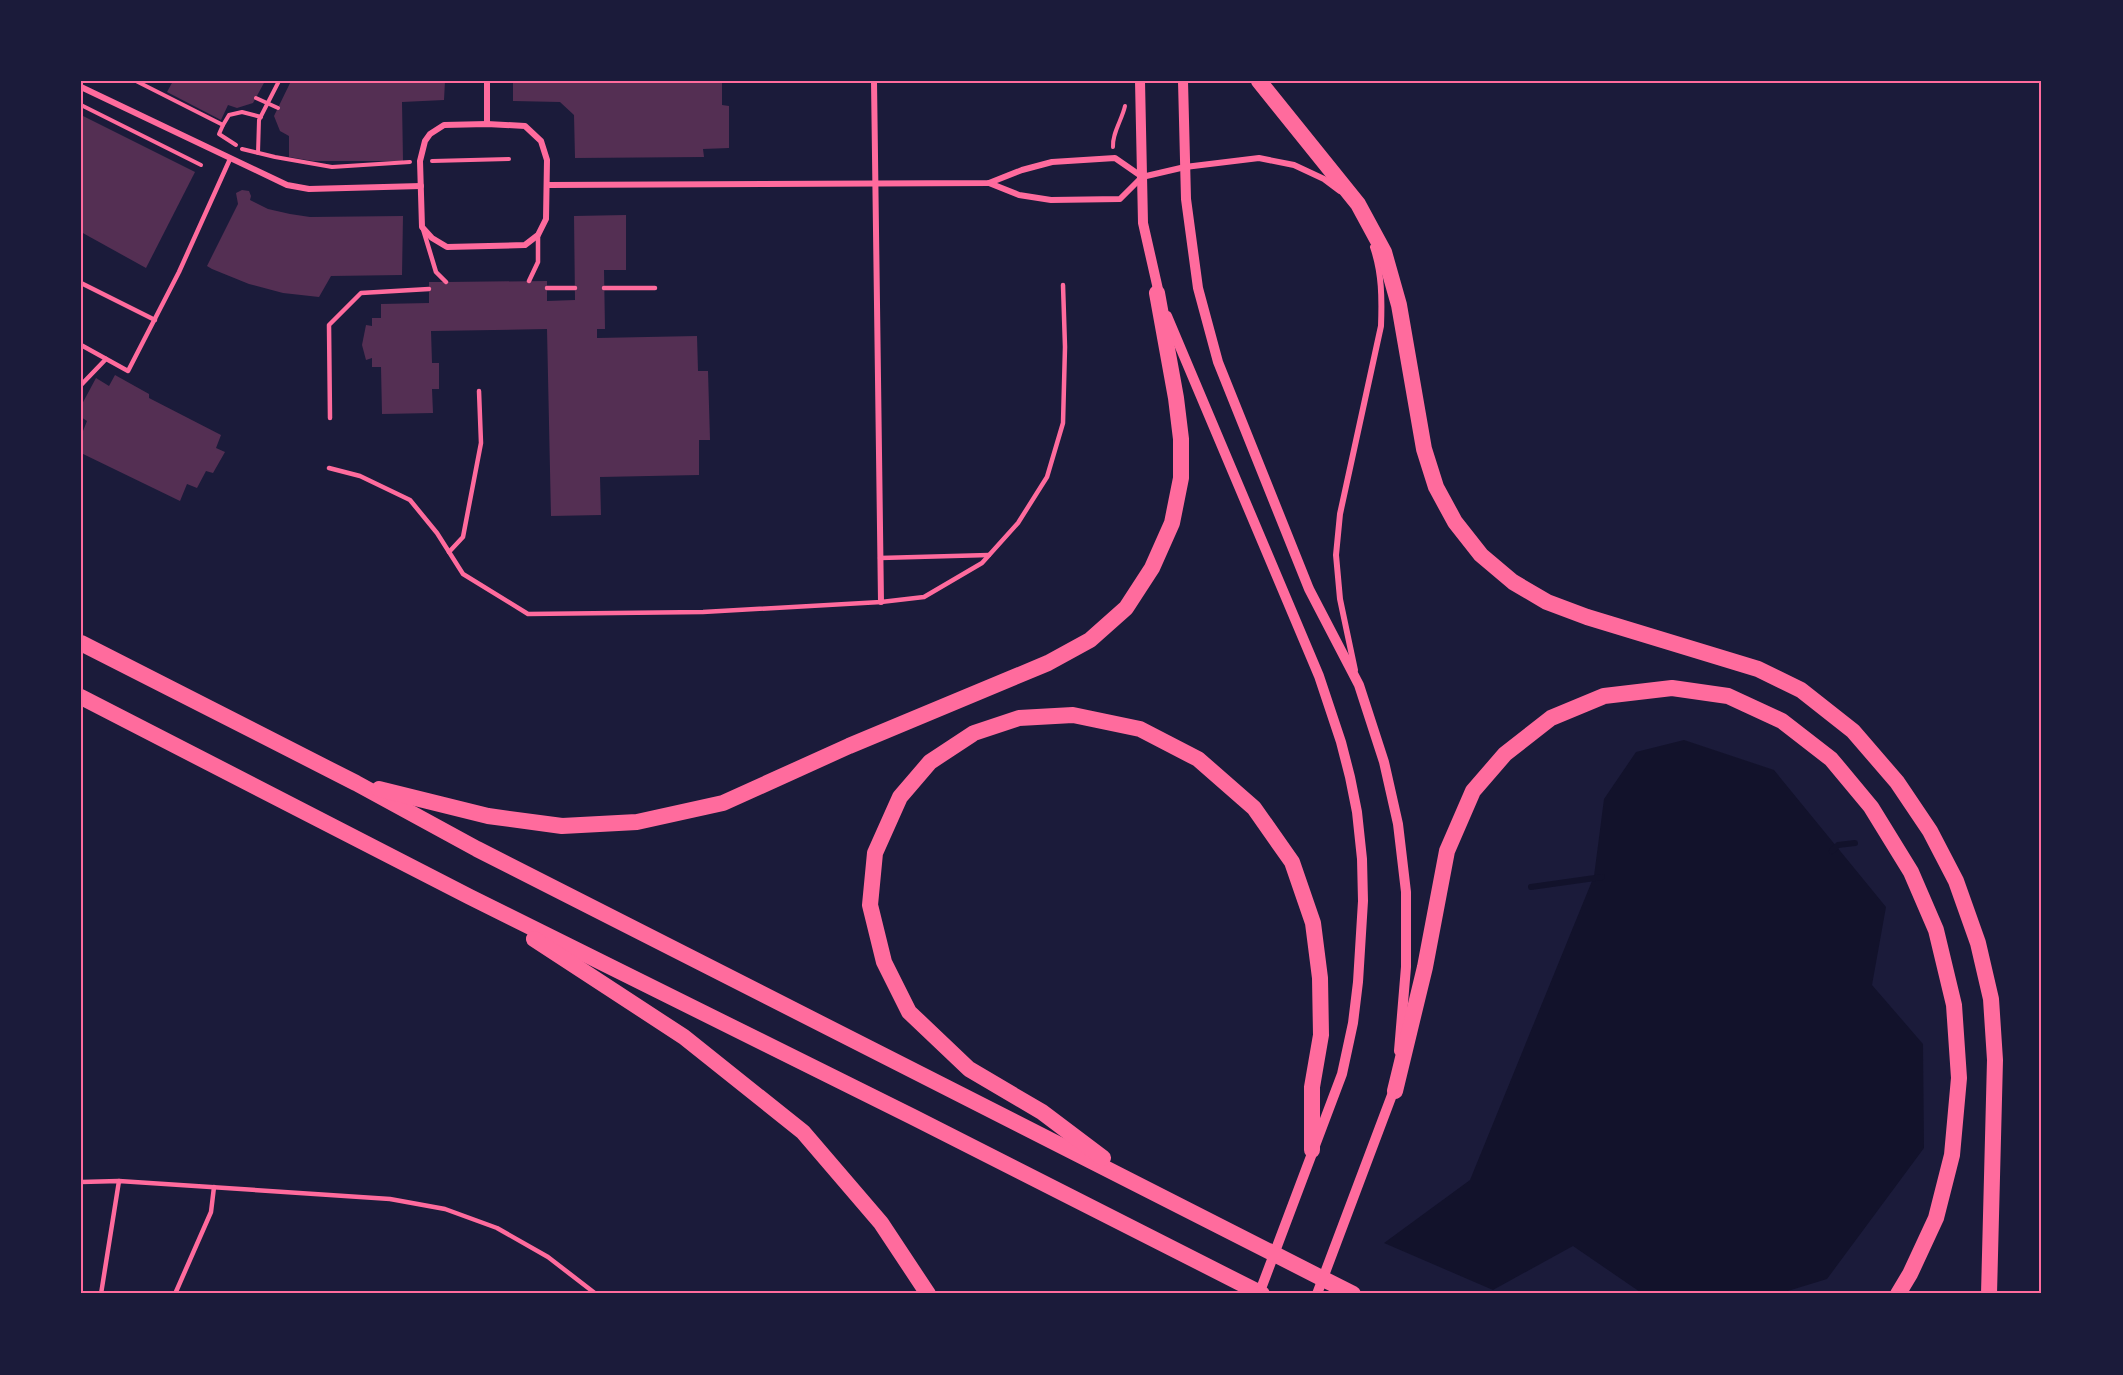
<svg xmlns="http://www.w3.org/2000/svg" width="2123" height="1375" viewBox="0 0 2123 1375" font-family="'Space Grotesk',sans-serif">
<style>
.water{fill:#12122b}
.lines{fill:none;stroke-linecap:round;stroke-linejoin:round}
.stream{stroke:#12122b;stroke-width:6}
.building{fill:#542f53}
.path{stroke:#ff6b9d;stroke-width:4}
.service{stroke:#ff6b9d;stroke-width:4.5}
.minor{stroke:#ff6b9d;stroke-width:6}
.tertiary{stroke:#ff6b9d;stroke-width:10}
.trunk{stroke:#ff6b9d;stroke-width:16}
.neatline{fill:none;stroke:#ff6b9d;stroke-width:2}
</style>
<rect width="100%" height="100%" fill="#1b1b3a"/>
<path class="water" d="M1684 740 1774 770 1886 907 1872 985 1923 1044 1924 1148 1827 1279 1778 1294H1643L1573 1246 1493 1290 1384 1243 1470 1180 1594 876 1604 799 1636 752Z"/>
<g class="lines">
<g class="stream">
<path d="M1832 851 1838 845 1855 843"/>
<path d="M1531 887 1602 877"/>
</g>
</g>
<g class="building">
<path d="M173 81H265L253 103 237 108 228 105 221 120 167 92Z"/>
<path d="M291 81H445L444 100 402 102 403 161H313L289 157V136L280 131 274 116Z"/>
<path d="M513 81H722V105L729 106V148L703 149 704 157 575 158 574 115 560 102 513 101Z"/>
<path d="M81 115 195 172 146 268 81 232Z"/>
<path d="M242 190 249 191 251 196 250 200 268 209 290 214 310 217 403 216 402 275 331 276 319 297 283 293 249 284 212 269 207 266 238 204 236 193Z"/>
<path d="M626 215V270H604L605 329H597V338L697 336 698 371H708L710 440H699V475L600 477 601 515 551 516 547 329 431 331 432 363H439V389H432L433 413 382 414 381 367H372V358L366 360 362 345 366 325 372 326V318H381V304L429 303V282H446L547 281V301L575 300 574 216Z"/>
<path d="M115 375 149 394V398L221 435 216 448 225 452 213 473 206 471 197 488 187 484 180 501 81 453V436L87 421 81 417V406L96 378 109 386Z"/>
</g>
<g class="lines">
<g class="path">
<path d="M136 81 223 125 219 134 236 145"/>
<path d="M256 98 278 108"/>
<path d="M81 105 201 165"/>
<path d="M223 125 229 115 242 112 261 117"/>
<path d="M1113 147C1112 133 1122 120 1125 106"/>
<path d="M242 149 275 157 332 167 410 162"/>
<path d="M258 153 259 120 279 81"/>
<path d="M432 161 509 159"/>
</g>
<g class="service">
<path d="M423 229 436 272 446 282"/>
<path d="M529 281 538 262V235"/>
<path d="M81 283 155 320"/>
<path d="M547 288H575"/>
<path d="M604 288H655"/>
<path d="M81 345 128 371 179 272 230 159"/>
<path d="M81 385 106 359"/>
<path d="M330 418 329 325 361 293 429 289"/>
<path d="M329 468 360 476 410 500 437 533 463 574 528 614 703 612 881 602 924 597 982 563 1018 523 1047 477 1063 423 1065 347 1063 285"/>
<path d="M449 552 463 537 481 443 479 391"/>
<path d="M880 558 989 555"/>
<path d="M81 1182 119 1181 390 1199 445 1209 497 1228 548 1257 596 1294"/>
<path d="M101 1294 119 1181"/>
<path d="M175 1294 211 1212 214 1187"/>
</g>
<g class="minor">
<path d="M487 81V124"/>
<path d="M874 81 881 602"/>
<path d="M81 87 287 185 309 189 421 186"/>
<path d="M487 124 525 126 541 141 547 160 546 219 538 235 525 245 447 247 432 238 422 227 420 161 425 141 430 134 444 125Z"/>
<path d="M989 183 1019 195 1051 200 1120 199 1142 177 1185 167 1259 158 1294 165 1324 179 1340 191"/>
<path d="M548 185 989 183 1022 170 1052 162 1115 158 1141 176"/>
<path d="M1355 670 1340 599 1336 555 1340 514 1381 326C1382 299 1382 273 1373 247"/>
</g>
<g class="tertiary">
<path d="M1140 81 1143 223 1160 298"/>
<path d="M1183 81 1186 199 1198 288 1218 362 1309 589 1359 685 1384 762 1398 824 1406 892V967L1399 1051"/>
<path d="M1167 316 1319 676 1341 742 1350 777 1357 812 1362 859 1363 901 1358 982 1353 1023 1342 1074 1259 1294"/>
<path d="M1317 1294 1395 1087"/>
</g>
<g class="trunk">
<path d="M1259 81 1358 204 1384 252 1399 305 1424 449 1436 487 1455 522 1481 555 1513 582 1547 602 1587 617 1758 669 1801 690 1853 731 1897 782 1930 831 1956 881 1978 943 1991 999 1995 1060 1989 1294"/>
<path d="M81 643 356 783 477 849 1353 1294"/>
<path d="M81 697 470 897 913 1117 1262 1294"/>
<path d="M379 789 488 816 562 826 637 822 723 803 849 746 1048 663 1090 640 1126 608 1152 568 1172 523 1181 478V439L1176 398 1157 293"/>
<path d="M534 939 684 1037 803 1132 881 1223 928 1294"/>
<path d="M1395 1091 1425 967 1447 851 1473 791 1505 754 1551 718 1604 696 1672 688 1728 696 1782 721 1831 759 1871 807 1911 872 1936 930 1954 1005 1959 1078 1952 1155 1936 1218 1910 1274 1898 1294"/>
<path d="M1103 1158 1042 1112 969 1069 909 1012 884 962 870 905 875 853 900 797 930 762 974 733 1019 718 1073 715 1140 729 1198 759 1254 808 1292 862 1313 923 1320 978 1321 1035 1312 1087V1150"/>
</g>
</g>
<rect width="2123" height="1375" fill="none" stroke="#1b1b3a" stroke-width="165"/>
<rect x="82" y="82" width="1958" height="1210" class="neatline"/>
</svg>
